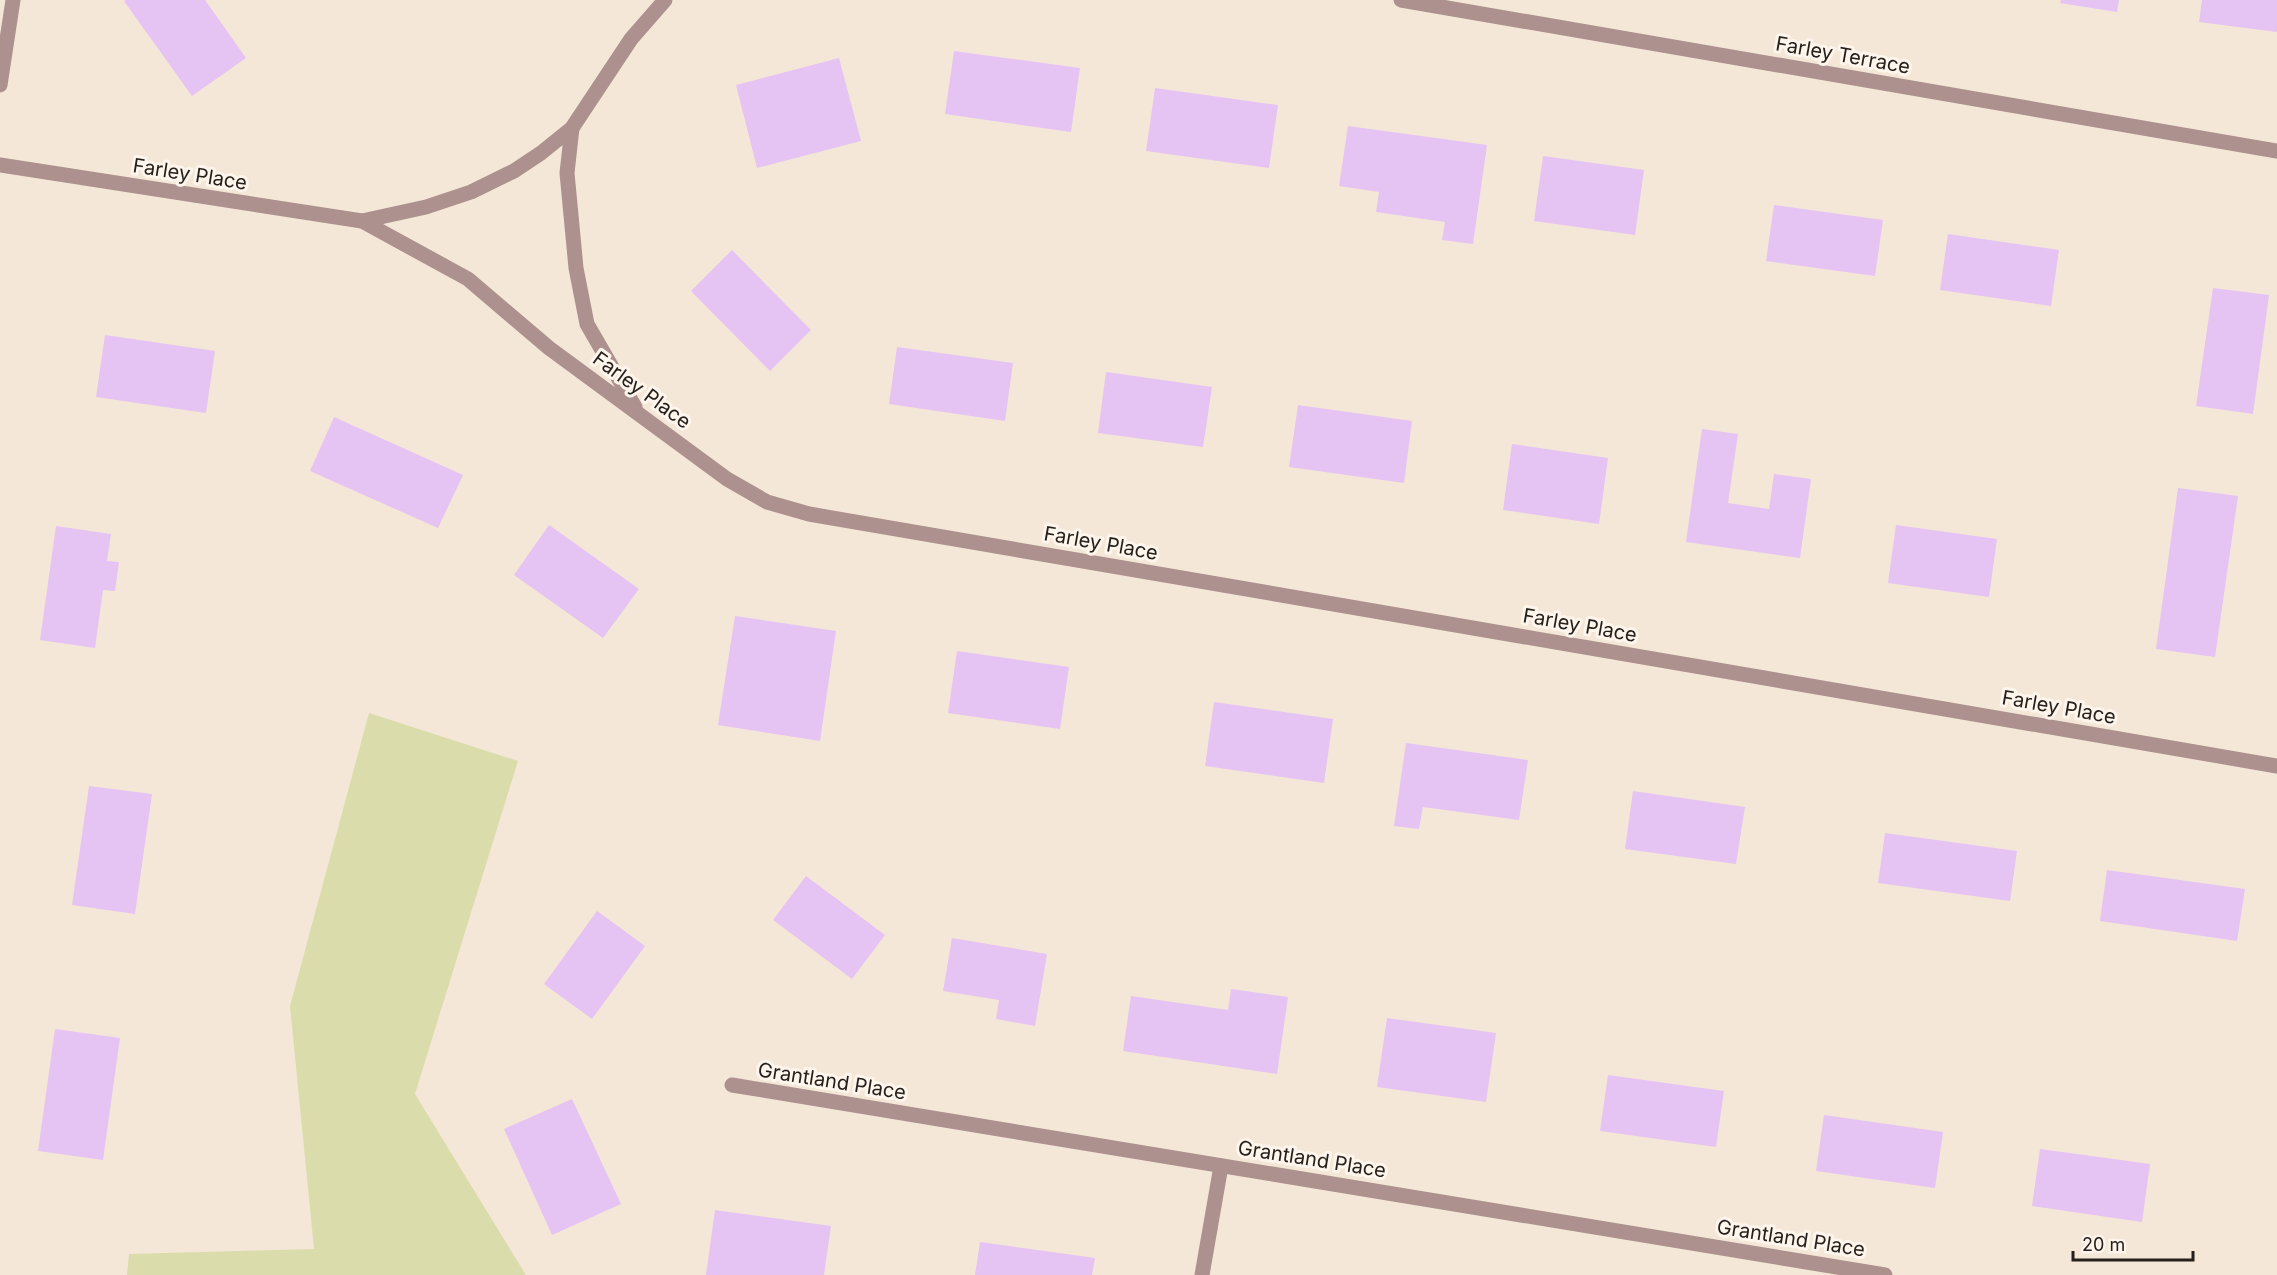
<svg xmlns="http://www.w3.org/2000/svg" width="2277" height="1275" viewBox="0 0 2277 1275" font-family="Inter,sans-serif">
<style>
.green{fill:#daddab}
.building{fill:#e5c3f2}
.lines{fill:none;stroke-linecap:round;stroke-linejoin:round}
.minor{stroke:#ac918e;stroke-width:15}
.labels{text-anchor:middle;stroke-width:6;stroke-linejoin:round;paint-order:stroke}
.street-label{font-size:20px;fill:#25201b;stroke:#fef5ec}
</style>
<rect width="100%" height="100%" fill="#f5e7d8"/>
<path class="green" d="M369 713 518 761 415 1094 526 1275H127L129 1254 314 1249 290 1006Z"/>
<g class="building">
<path d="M126 0H205L246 58 192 96 124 1Z"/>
<path d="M2061 0H2119L2117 12 2060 3Z"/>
<path d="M2202 0H2277V32L2199 22Z"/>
<path d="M954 51 1080 68 1071 132 945 114Z"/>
<path d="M839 58 861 141 757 168 736 85Z"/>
<path d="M1155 88 1278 105 1269 168 1146 151Z"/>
<path d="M1348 126 1487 145 1473 244 1442 240 1445 222 1376 212 1379 192 1339 186Z"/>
<path d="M1543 156 1644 170 1635 235 1534 221Z"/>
<path d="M1774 205 1883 220 1875 276 1766 261Z"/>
<path d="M1948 234 2059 250 2051 306 1940 290Z"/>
<path d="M732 250 811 330 770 371 691 291Z"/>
<path d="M2213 288 2269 295 2253 414 2196 406Z"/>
<path d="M105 335 215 351 206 413 96 397Z"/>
<path d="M897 347 1013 363 1005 421 889 404Z"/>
<path d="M1106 372 1212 387 1203 447 1098 433Z"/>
<path d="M1298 405 1412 421 1404 483 1289 467Z"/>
<path d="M334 417 463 475 438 528 310 471Z"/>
<path d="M1702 429 1738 434 1728 503 1769 509 1774 474 1811 479 1800 558 1686 542Z"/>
<path d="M1512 444 1608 458 1599 524 1503 510Z"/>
<path d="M2178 488 2238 496 2215 657 2156 649Z"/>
<path d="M549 525 639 589 603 638 514 575Z"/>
<path d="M1896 525 1997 539 1989 597 1888 583Z"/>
<path d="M56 526 111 534 107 561 119 562 115 591 103 590 95 648 40 640Z"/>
<path d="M735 616 836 631 820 741 718 725Z"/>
<path d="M957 651 1069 667 1060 729 948 713Z"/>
<path d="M1214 702 1333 719 1324 783 1205 766Z"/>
<path d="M1406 743 1528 760 1519 820 1423 807 1419 829 1394 826Z"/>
<path d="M89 786 152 794 135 914 72 905Z"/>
<path d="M1633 791 1745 807 1736 864 1625 849Z"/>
<path d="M1885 833 2017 851 2010 901 1878 883Z"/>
<path d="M2107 870 2245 889 2237 941 2100 921Z"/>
<path d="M806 876 885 935 852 979 773 920Z"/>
<path d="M597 911 645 946 592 1019 544 984Z"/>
<path d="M952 938 1047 954 1035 1026 996 1019 999 1000 943 991Z"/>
<path d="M1231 989 1288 997 1277 1074 1123 1051 1131 996 1228 1010Z"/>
<path d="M1387 1018 1496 1033 1486 1102 1377 1087Z"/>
<path d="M55 1029 120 1038 103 1160 38 1151Z"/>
<path d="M1608 1075 1724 1091 1716 1147 1600 1131Z"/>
<path d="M572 1099 621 1204 552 1235 504 1129Z"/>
<path d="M1824 1115 1943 1132 1935 1188 1816 1171Z"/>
<path d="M2040 1149 2150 1164 2142 1222 2032 1206Z"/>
<path d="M715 1210 831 1226 824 1275H706Z"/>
<path d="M980 1242 1095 1258 1092 1275H975Z"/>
</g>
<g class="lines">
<g class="minor">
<path d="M1401 0 2277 151"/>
<path d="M0 85 13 0"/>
<path d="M572 128 567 173 576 268 587 324 635 407"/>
<path d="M0 165 362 221 468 279 549 348 727 479 767 502 809 514 2277 766"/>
<path d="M362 221 426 207 471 192 514 171 541 153 572 128 631 39 665 0"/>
<path d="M732 1085 1885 1275"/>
<path d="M1202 1275 1221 1166"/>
</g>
</g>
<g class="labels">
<g class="street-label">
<text transform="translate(1843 55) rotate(10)" y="7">Farley Terrace</text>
<text transform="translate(190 174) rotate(9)" y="7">Farley Place</text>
<text transform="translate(642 390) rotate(36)" y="7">Farley Place</text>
<text transform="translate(1101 543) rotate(10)" y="7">Farley Place</text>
<text transform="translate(1580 625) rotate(10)" y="7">Farley Place</text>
<text transform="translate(2059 707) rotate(10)" y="7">Farley Place</text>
<text transform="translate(832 1081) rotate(9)" y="7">Grantland Place</text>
<text transform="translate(1312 1159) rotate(9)" y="7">Grantland Place</text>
<text transform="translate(1791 1238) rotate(9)" y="7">Grantland Place</text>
</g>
</g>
<path d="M2073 1251v9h120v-9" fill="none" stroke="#25201b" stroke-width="3"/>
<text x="2082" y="1251" font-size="18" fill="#25201b" stroke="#fef5ec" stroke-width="4.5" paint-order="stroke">20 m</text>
</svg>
